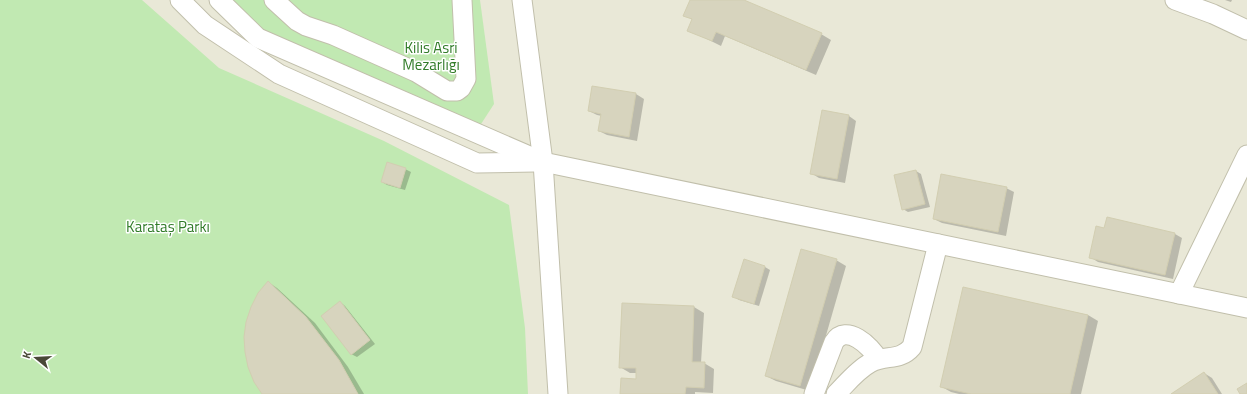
<svg xmlns="http://www.w3.org/2000/svg" width="1247" height="394" viewBox="0 0 1247 394" font-family="'Titillium Web',sans-serif">
<style>
.residential{fill:#e9e8d7}
.green{fill:#c1e9b2}
.shadow{fill:#0003}
.building{fill:#d7d4be;stroke:#d2ceb1}
.lines{fill:none;stroke-linecap:round;stroke-linejoin:round}
.minor-casing{stroke:#c1bfab;stroke-width:21}
.minor{stroke:#fff;stroke-width:19}
.labels{text-anchor:middle;stroke-width:3;stroke-linejoin:round;paint-order:stroke}
.park-label{font-size:15px;fill:#327c29;stroke:#fff}
</style>
<rect width="100%" height="100%" fill="#f5f4e9"/>
<rect class="residential" x="0" y="0" width="1247" height="394"/>
<g class="green">
<path d="M0 0H142L219 68 384 141 509 205 525 328 528 394H0Z"/>
<path d="M218 0H480L494 104 472 138 255 36Z"/>
</g>
<g class="shadow">
<path d="M691 0H741L821 34 831 40 816 75 725 36 721 46 689 30 693 20 685 15Z"/>
<path d="M1225 0H1232L1231 2Z"/>
<path d="M593 87 636 94 644 99 637 141 607 135 599 131 602 116 597 115 589 111Z"/>
<path d="M849 116 856 121 845 183 819 178 811 173Z"/>
<path d="M405 169 411 172 405 190 387 185 382 182Z"/>
<path d="M916 171 921 174 930 207 908 212 903 209Z"/>
<path d="M1006 188 1014 192 1006 236 942 223 934 219Z"/>
<path d="M1105 229 1175 234 1182 238 1173 279 1098 262 1090 257Z"/>
<path d="M745 260 765 267 770 270 759 306 739 300 733 296Z"/>
<path d="M836 260 846 266 810 391 776 381 766 376Z"/>
<path d="M268 282 277 288 315 323 348 367 364 394H263Z"/>
<path d="M964 288 1088 315 1098 321 1081 394H959L951 392 942 387Z"/>
<path d="M340 302 345 306 375 344 357 357 351 354Z"/>
<path d="M694 307 704 313 701 363H704L714 369 713 393 695 392V394H621L637 380V373H630L620 367Z"/>
<path d="M1204 373 1212 378 1222 394H1172Z"/>
</g>
<g class="building">
<path d="M690 0H744L822 33 806 70 716 32 712 41 687 31 692 19 683 16Z"/>
<path d="M592 86 636 93 629 137 598 131 601 114 588 111Z"/>
<path d="M822 110 849 115 837 179 810 174Z"/>
<path d="M387 162 406 168 400 188 381 182Z"/>
<path d="M916 170 925 204 902 210 894 175Z"/>
<path d="M941 174 1007 187 998 232 933 219Z"/>
<path d="M1107 217 1175 233 1165 275 1089 258 1096 226 1104 228Z"/>
<path d="M801 249 837 259 800 386 765 376Z"/>
<path d="M744 259 765 266 754 304 732 297Z"/>
<path d="M268 281 306 317 339 360 358 394H262L254 382 248 367 245 352 244 337 246 322 251 307 258 293Z"/>
<path d="M963 287 1088 315 1070 394H971L940 387Z"/>
<path d="M340 301 370 340 351 355 321 316Z"/>
<path d="M622 303 694 306 692 362H705L704 388 686 387 685 394H620L621 378 636 379V368H619Z"/>
<path d="M1204 372 1218 394H1171Z"/>
<path d="M1247 383V394H1240L1237 389Z"/>
</g>
<g class="lines">
<g class="minor-casing">
<g id="minor">
<path d="M180 0 205 25 279 74 477 163 535 162"/>
<path d="M219 0 258 38 543 162 1247 308"/>
<path d="M274 0 297 21 306 26 333 35 416 72 447 91H457L461 88 466 79 462 0"/>
<path d="M522 0 543 162 558 394"/>
<path d="M1175 0 1213 14 1247 30"/>
<path d="M1179 294 1247 155"/>
<path d="M814 394 834 342C846 323 871 346 878 359"/>
<path d="M836 394C846 384 857 370 870 363 886 354 899 362 912 347L938 244"/>
</g>
</g>
<use href="#minor" class="minor"/>
</g>
<g class="labels">
<g class="park-label">
<text x="431" y="53">Kilis Asri<tspan x="431" dy="17">Mezarlığı</tspan></text>
<text x="168" y="232">Karataş Parkı</text>
</g>
</g>
<g transform="translate(36 358) rotate(288)" stroke="#ffffff" stroke-width="3" paint-order="stroke">
<path d="M0-3L7 15L0 10L-7 15Z" fill="#494737"/>
<text y="-6" font-size="11" font-weight="bold" text-anchor="middle" fill="#494737">K</text>
</g>
</svg>
